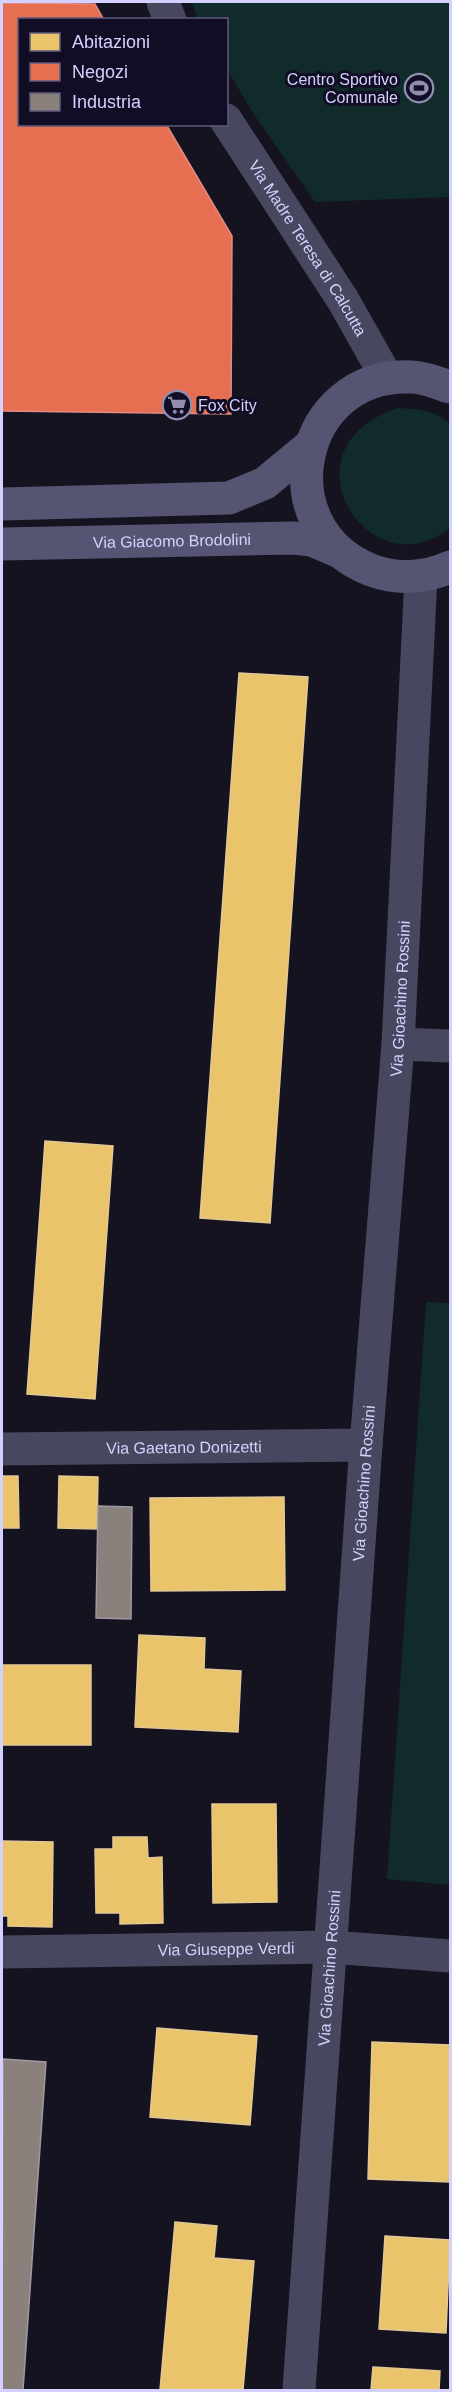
<svg xmlns="http://www.w3.org/2000/svg" width="452" height="2392" viewBox="0 0 452 2392" font-family="Arial,sans-serif">
<style>
.green{fill:#112b2b}
.homes{fill:#e9c46a;stroke:#e3c897;stroke-width:1.5}
.shops{fill:#e76f51;stroke:#e28c85;stroke-width:1.5}
.industry{fill:#8a817c;stroke:#a099a3;stroke-width:1.5}
.lines{fill:none;stroke-linecap:round;stroke-linejoin:round}
.street{stroke:#474760;stroke-width:33}
.secondary{stroke:#555473;stroke-width:33}
.labels{text-anchor:middle;stroke-width:6;stroke-linejoin:round;paint-order:stroke}
.poi-label{font-size:16px;fill:#d5d1ff;stroke:#110d25;text-anchor:end}
.street-label{font-size:16px;fill:#d5d1ff;stroke:#110d25}
</style>
<rect width="100%" height="100%" fill="#14131f"/>
<g class="green">
<path d="M192 2H450V197L315 202 253 113 227 69 226 20 197 19Z"/>
<path d="M398 408C417 409 436 410 450 424V528C370 593 276 448 398 408Z"/>
<path d="M426 1302 450 1303V1885L387 1879Z"/>
</g>
<g class="homes">
<path d="M239 673 308 677 270 1223 200 1218Z"/>
<path d="M45 1141 113 1146 95 1399 27 1394Z"/>
<path d="M2 1476H18L19 1528H2Z"/>
<path d="M59 1476 98 1477 97 1529 58 1528Z"/>
<path d="M284 1497 285 1590 151 1591 150 1498Z"/>
<path d="M139 1635 205 1638 204 1669 241 1671 238 1732 135 1727Z"/>
<rect x="2" y="1665" width="89" height="80"/>
<path d="M212 1804H276L277 1902 213 1903Z"/>
<path d="M113 1837H147L148 1858 162 1857 163 1923 120 1924V1913H96L95 1849H113Z"/>
<path d="M2 1841 53 1842 52 1927 8 1926V1916H2Z"/>
<path d="M157 2028 257 2036 250 2125 150 2117Z"/>
<path d="M372 2042 450 2045V2182L368 2179Z"/>
<path d="M175 2222 217 2226 214 2258 254 2261 243 2390H160Z"/>
<path d="M385 2236 450 2240 446 2333 379 2329Z"/>
<path d="M373 2367 440 2371 439 2390H371Z"/>
</g>
<path class="shops" d="M2 3 95 4 104 20H20V124H166L232 236 231 414 2 411Z"/>
<g class="industry">
<path d="M98 1506 132 1507 131 1619 96 1618Z"/>
<path d="M3 2059 46 2062 23 2390H2Z"/>
</g>
<g class="lines">
<g class="street">
<path d="M163 2 170 20"/>
<path id="s1" d="M226 120 343 300 387 378"/>
<path d="M398 1044 450 1046"/>
<path id="s2" d="M2 1449 366 1445"/>
<path id="s3" d="M2 1952 331 1947 450 1956"/>
<path id="s4" d="M299 2390 366 1445 398 1044 421 576"/>
</g>
<g class="secondary">
<path d="M450 387C437 383 425 377 411 377 298 372 265 528 371 570 397 580 426 578 450 567"/>
<path d="M2 504 229 498 265 483 311 445"/>
<path id="s5" d="M2 544 293 538 312 540 340 552"/>
</g>
</g>
<defs>
<g id="stadium-ring" transform="scale(1.5)"><circle r="9.5" fill="#110d25" stroke="#918eb1" stroke-width="1.5"/><path d="M0-5a6.5 5 0 1 0 0 10a6.5 5 0 1 0 0-10ZM-3.5-1.8h7v3.6h-7Z" fill="#918eb1"/></g>
<g id="supermarket-ring" transform="scale(1.5)"><circle r="9.5" fill="#110d25" stroke="#918eb1" stroke-width="1.5"/><path d="M-6-5.5h2.5l.6 2H6L4.5 2H-2.5L-4.4-4H-6ZM-1.5 3.2a1.3 1.3 0 1 0 .1 0ZM3 3.2a1.3 1.3 0 1 0 .1 0Z" fill="#918eb1"/></g>
</defs>
<g fill-rule="evenodd">
<use href="#stadium-ring" x="419" y="88"/>
<use href="#supermarket-ring" x="177" y="405"/>
</g>
<g class="labels">
<g class="poi-label">
<text x="398" y="85">Centro Sportivo<tspan x="398" dy="18">Comunale</tspan></text>
<text x="198" y="411" text-anchor="start">Fox City</text>
</g>
<g class="street-label">
<text dy="6" stroke="none"><textPath href="#s1" startOffset="152">Via Madre Teresa di Calcutta</textPath></text>
<text dy="6" stroke="none"><textPath href="#s5" startOffset="170">Via Giacomo Brodolini</textPath></text>
<text dy="6" stroke="none"><textPath href="#s4" startOffset="1395">Via Gioachino Rossini</textPath></text>
<text dy="6" stroke="none"><textPath href="#s2" startOffset="182">Via Gaetano Donizetti</textPath></text>
<text dy="6" stroke="none"><textPath href="#s4" startOffset="909">Via Gioachino Rossini</textPath></text>
<text dy="6" stroke="none"><textPath href="#s3" startOffset="224">Via Giuseppe Verdi</textPath></text>
<text dy="6" stroke="none"><textPath href="#s4" startOffset="423">Via Gioachino Rossini</textPath></text>
</g>
</g>
<rect width="452" height="2392" fill="none" stroke="#d5d1ff" stroke-width="6"/>
<rect x="18" y="18" width="210" height="108" fill="#110d25" stroke="#5f5b7c" stroke-width="1.5"/>
<rect x="30" y="33" width="30" height="18" fill="#e9c46a" stroke="#5f5b7c" stroke-width="1.5"/>
<text x="72" y="48" font-size="18" fill="#d5d1ff">Abitazioni</text>
<rect x="30" y="63" width="30" height="18" fill="#e76f51" stroke="#5f5b7c" stroke-width="1.5"/>
<text x="72" y="78" font-size="18" fill="#d5d1ff">Negozi</text>
<rect x="30" y="93" width="30" height="18" fill="#8a817c" stroke="#5f5b7c" stroke-width="1.5"/>
<text x="72" y="108" font-size="18" fill="#d5d1ff">Industria</text>
</svg>
